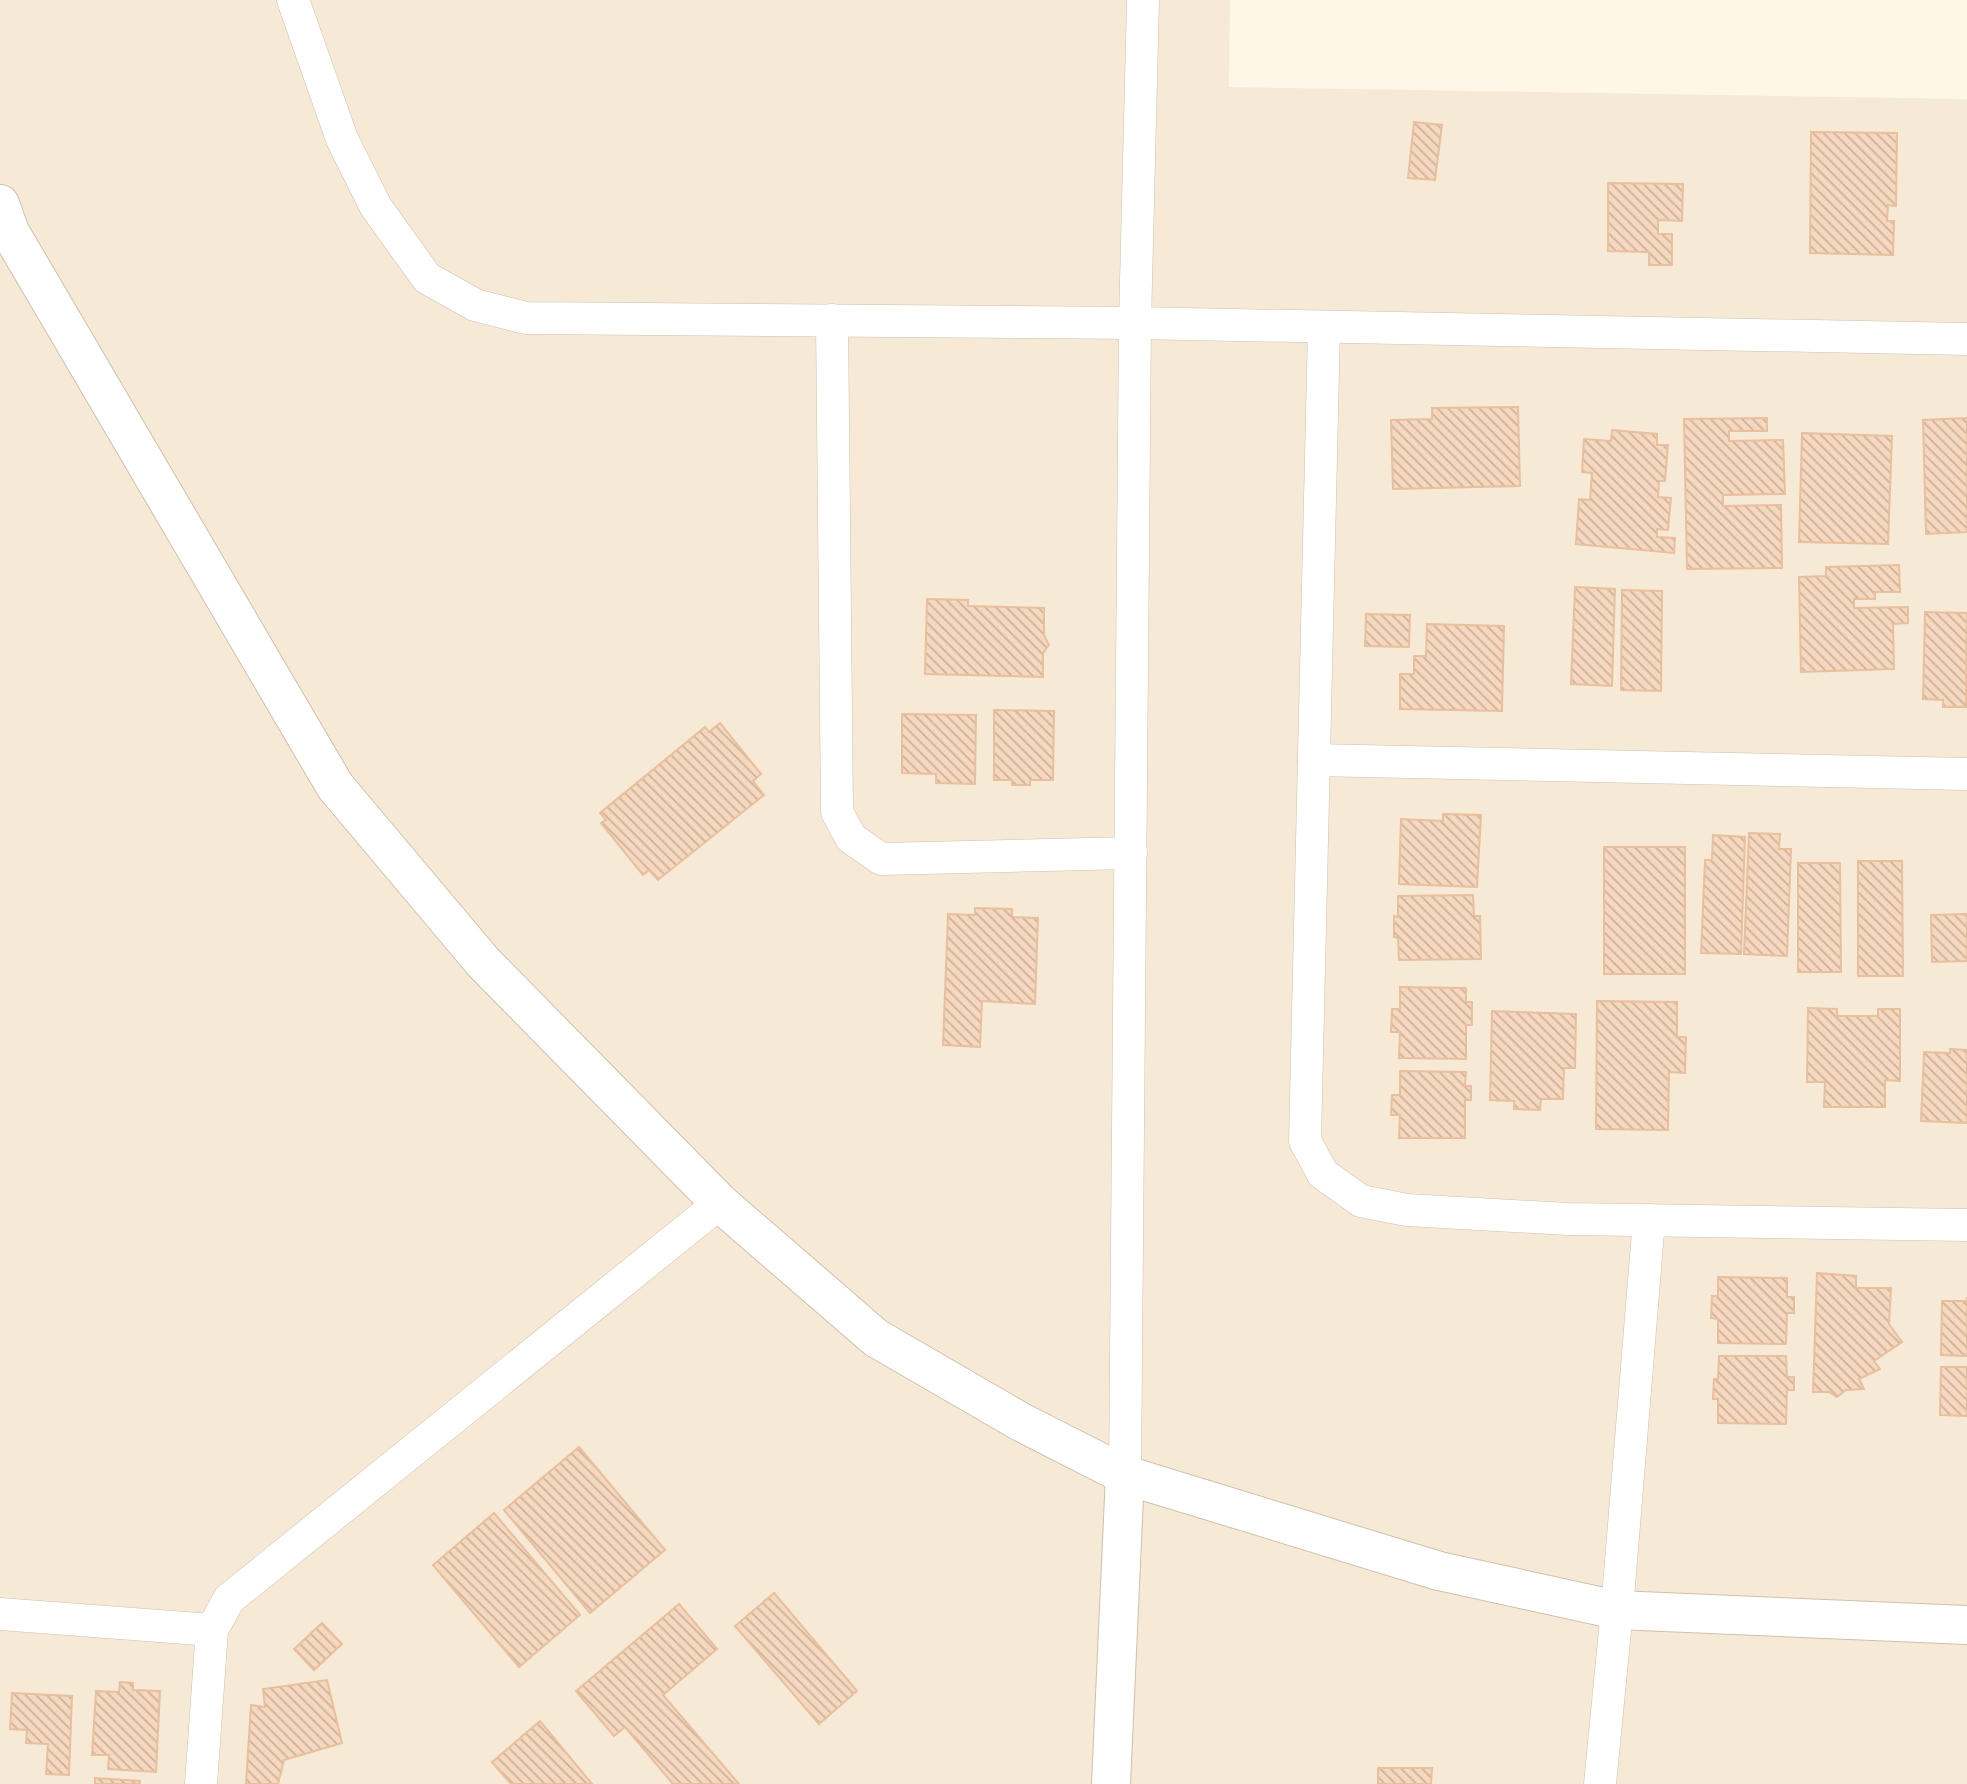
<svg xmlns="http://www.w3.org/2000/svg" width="1967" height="1784" viewBox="0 0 1967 1784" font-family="Montserrat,sans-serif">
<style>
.residential{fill:#f6ead6}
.building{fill:url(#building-back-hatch);stroke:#e9bf9d;stroke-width:2}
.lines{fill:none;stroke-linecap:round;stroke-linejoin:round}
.minor-casing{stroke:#d1bfac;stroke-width:33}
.tertiary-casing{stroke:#d1bfac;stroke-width:40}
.minor{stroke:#fff;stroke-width:32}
.tertiary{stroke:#fff;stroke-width:38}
</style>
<defs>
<pattern id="building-back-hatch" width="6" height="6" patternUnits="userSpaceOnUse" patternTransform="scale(1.75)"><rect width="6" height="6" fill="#f5d8be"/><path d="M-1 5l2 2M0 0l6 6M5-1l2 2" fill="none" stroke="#cbb29c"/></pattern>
</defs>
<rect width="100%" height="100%" fill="#fef7e8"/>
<path class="residential" d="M0 0H1230L1229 87 1967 99V1784H0Z"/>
<g class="building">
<path d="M1414 122 1442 125 1435 180 1408 178Z"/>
<path d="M1811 132 1897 133 1896 206 1888 205 1887 221H1894L1893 255 1810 253Z"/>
<path d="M1608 183 1683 184 1682 221 1658 220V234H1672V265H1649V252L1608 251Z"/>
<path d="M1518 407 1520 486 1393 489 1391 420 1432 419V408Z"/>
<path d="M1767 418V431H1729V441L1783 440 1785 494 1723 495V506L1781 505 1782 568 1687 569 1684 419Z"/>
<path d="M1967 418V532L1926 534 1923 420Z"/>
<path d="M1612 430 1657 434V445H1668L1665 481H1659L1658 497 1671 498 1668 530 1657 529V537L1675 538 1674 553 1576 544 1579 499 1590 500 1592 473 1582 472 1584 439 1611 441Z"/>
<path d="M1802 433 1892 436 1888 544 1799 542Z"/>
<path d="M1899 565 1900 592H1875V599H1854V608L1908 607V623L1893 624 1894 669 1801 672 1799 577 1826 576V567Z"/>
<path d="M1575 587 1615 589 1612 686 1571 684Z"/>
<path d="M1622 590 1662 591 1661 691 1621 690Z"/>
<path d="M927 599 968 600V606L1044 608V635L1049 645 1043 653V677L925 674Z"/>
<path d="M1925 612 1967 613 1966 707H1943V700L1923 699Z"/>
<path d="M1366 614 1410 615 1409 647 1365 646Z"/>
<path d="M1427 624 1504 626 1502 711 1400 709V674H1414V656H1426Z"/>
<path d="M994 710 1054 711 1053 780H1030V785H1012V780H994Z"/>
<path d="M902 714 976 715 975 784 936 783V774L902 773Z"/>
<path d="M720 723 761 774 753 781 764 795 658 880 649 870 643 875 601 823 606 820 600 813 705 727 709 732Z"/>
<path d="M1443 814 1481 815 1477 887 1399 884 1401 819 1443 821Z"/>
<path d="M1749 833 1780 834 1779 849H1791L1787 956 1744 954Z"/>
<path d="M1713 835 1745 837 1741 954 1701 953 1705 860H1712Z"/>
<rect x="1604" y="847" width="81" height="127"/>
<path d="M1858 861H1902L1903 976H1858Z"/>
<path d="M1798 863H1840L1841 972H1798Z"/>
<path d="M1473 895 1474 916H1480L1481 959 1399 960 1398 938 1394 937V916L1398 917V896Z"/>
<path d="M975 908 1012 909V917L1038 918 1035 1004 982 1001 980 1047 943 1045 948 914 975 915Z"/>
<path d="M1967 914V961L1932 962 1931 915Z"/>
<path d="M1400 987 1466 988V1002H1472V1025H1466V1059L1399 1058 1400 1032H1391L1392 1009H1400Z"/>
<path d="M1597 1001 1677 1002V1037H1686L1685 1073 1669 1072 1668 1130 1596 1129Z"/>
<path d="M1808 1008 1837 1009V1016H1878V1009H1900V1081L1885 1080V1107H1824L1825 1082H1807Z"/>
<path d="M1492 1011 1576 1014 1575 1068H1564L1563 1099H1541L1540 1110 1514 1109V1101L1490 1100Z"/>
<path d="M1950 1049 1967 1050V1123L1921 1121 1924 1052 1950 1053Z"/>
<path d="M1400 1071 1466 1072 1465 1086H1471V1100H1465V1138H1399L1400 1115H1391L1392 1095H1400Z"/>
<path d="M1817 1273 1856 1276V1288H1891L1889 1324 1902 1342 1874 1361 1880 1369 1859 1379 1864 1389 1846 1390 1837 1397 1829 1392H1813Z"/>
<path d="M1718 1277 1787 1278V1297H1794V1313H1787L1786 1344 1718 1343V1319L1711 1318 1712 1296H1718Z"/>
<path d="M1967 1297V1356L1941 1355 1942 1301H1967Z"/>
<path d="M1719 1356H1786L1787 1377H1794V1390H1787L1786 1424 1718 1423V1399H1713L1714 1379H1718Z"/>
<path d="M1941 1367H1967V1416L1940 1415Z"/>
<path d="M579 1447 665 1550 590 1613 504 1510Z"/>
<path d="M494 1513 580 1615 519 1667 433 1565Z"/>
<path d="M774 1593 857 1691 819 1724 735 1626Z"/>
<path d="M679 1604 717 1649 663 1695 739 1784H673L625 1727 614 1736 576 1691Z"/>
<path d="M322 1623 342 1644 314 1670 294 1649Z"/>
<path d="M327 1680 342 1743 284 1760 278 1784H246L251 1705 265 1707 263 1689Z"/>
<path d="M120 1682 133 1683V1690L160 1691 156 1772 108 1769 109 1755H92L96 1691 119 1692Z"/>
<path d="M12 1693 72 1696 69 1775 46 1774 48 1744 26 1743 27 1730 10 1729Z"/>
<path d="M540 1721 592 1784H511L492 1762Z"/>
<path d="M1378 1768H1432L1431 1784H1378Z"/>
<path d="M95 1778 140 1781V1784H95Z"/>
</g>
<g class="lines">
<g class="minor-casing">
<g id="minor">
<path d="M293 0 342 139 376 207 427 278 475 305 526 318 1135 323 1967 339"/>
<path d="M832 320 837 812 851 838 881 859 1131 853"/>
<path d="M1324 328 1305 1141 1323 1174 1361 1201 1407 1210 1568 1219 1967 1225"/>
<path d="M1314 760 1967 774"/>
<path d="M1125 1475 1135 323 1143 0"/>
<path d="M0 1614 212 1630"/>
<path d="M201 1784 212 1630 229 1599 720 1203"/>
<path d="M1600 1784 1617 1610 1649 1220"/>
</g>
</g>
<g class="tertiary-casing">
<g id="tertiary">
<path d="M0 204 10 232 335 786 483 962 720 1203 876 1338 1021 1422 1125 1475 1439 1571 1617 1610 1967 1625"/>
<path d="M1111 1784 1125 1475"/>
</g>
</g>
<use href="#minor" class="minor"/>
<use href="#tertiary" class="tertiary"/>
</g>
</svg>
